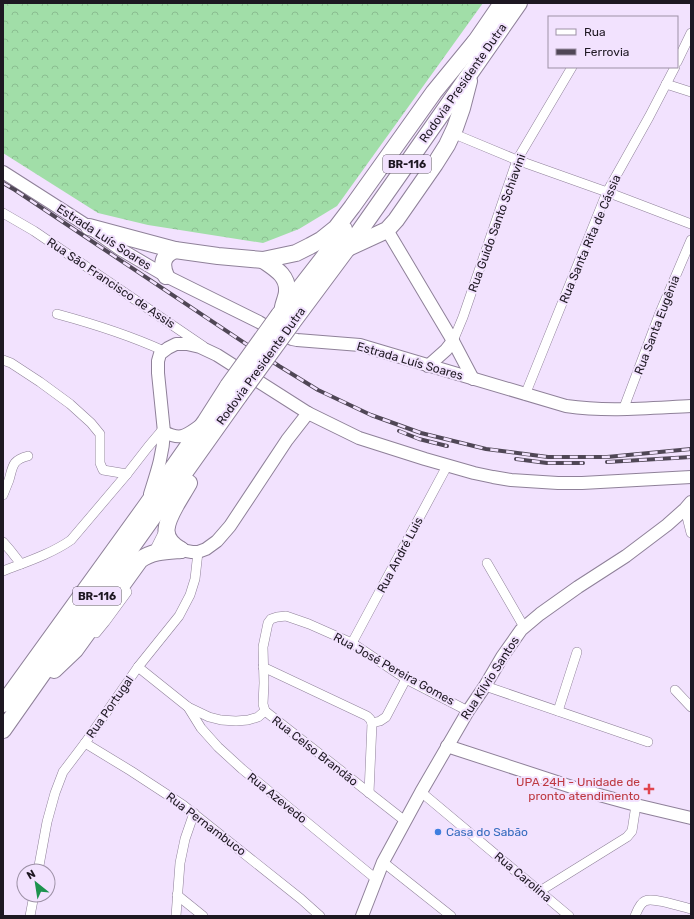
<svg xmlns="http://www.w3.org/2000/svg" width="694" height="919" viewBox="0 0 694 919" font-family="Rubik,sans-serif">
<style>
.forest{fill:url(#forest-crowns)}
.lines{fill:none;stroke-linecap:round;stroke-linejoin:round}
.street-casing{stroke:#8f8199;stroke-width:10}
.secondary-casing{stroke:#8f8199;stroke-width:14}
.highway-casing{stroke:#8f8199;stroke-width:18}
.street{stroke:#fff;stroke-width:9}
.secondary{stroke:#fff;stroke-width:12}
.highway{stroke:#fff;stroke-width:16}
.rail-casing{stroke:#504756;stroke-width:4}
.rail{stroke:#f2e2fe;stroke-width:2.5;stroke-dasharray:8;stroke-linecap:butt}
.highway-bridge-casing{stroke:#8f8199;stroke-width:18;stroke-linecap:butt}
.highway-bridge{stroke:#fff;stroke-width:16}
.health-dot{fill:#e0444e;stroke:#f2e2fe;stroke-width:1.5}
.shop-dot{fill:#3f7fe0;stroke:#f2e2fe;stroke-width:1.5}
.labels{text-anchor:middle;stroke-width:4;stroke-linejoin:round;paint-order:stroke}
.shield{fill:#f2e2fe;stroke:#5e5564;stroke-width:1}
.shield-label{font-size:11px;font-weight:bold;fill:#1e1822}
.street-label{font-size:12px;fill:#1e1822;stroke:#f2e2fe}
.health-label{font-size:12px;fill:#be3a42;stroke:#f2e2fe;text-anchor:end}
.shop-label{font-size:12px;fill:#366cbe;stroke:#f2e2fe;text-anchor:start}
</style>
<defs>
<pattern id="forest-crowns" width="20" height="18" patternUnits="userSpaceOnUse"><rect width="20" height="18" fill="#a1dea8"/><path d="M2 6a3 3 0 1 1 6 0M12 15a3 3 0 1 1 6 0" fill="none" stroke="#8abe90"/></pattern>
</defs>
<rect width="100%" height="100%" fill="#f2e2fe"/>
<path class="forest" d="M3 3H483L337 206 299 229 263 243 148 225 98 213 3 153Z"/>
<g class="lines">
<g class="street-casing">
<g id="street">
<path d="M677 62 691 33"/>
<path d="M666 84 691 92"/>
<path d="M452 133 517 160 607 192 691 224"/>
<path d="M3 213 34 231 203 346"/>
<path d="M57 314C94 324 129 335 164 351"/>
<path d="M453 341 463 317 517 160 572 67"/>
<path d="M3 360 11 363 40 382 70 404 91 423 100 434V463L103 470 127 474"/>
<path d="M525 395 607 192 649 117 675 67"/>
<path d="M623 410 659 315 691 240"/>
<path d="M3 495C5 490 7 485 9 480 13 466 12 460 28 456"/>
<path d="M685 509 691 533"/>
<path d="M3 542 10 550 21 564"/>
<path d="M152 555 165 529"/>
<path d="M487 563 524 627"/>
<path d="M3 571C26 562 51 554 71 540L127 474 148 447 164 428"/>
<path d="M96 633 105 622 127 592"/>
<path d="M352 643 447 466"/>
<path d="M138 667 188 707 209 717 221 720 236 721 248 720 258 717 265 711"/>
<path d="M263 667 367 716 370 719 372 723"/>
<path d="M485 686 648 742"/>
<path d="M675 690 691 707"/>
<path d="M188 707 201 728 218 747 242 769 376 879"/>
<path d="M265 711 263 704 264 683 263 647 268 623 271 619 277 617 286 616 309 624 352 643 406 679 468 711"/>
<path d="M265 711 405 821"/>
<path d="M558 711 577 652"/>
<path d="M372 723 380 721 386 717 406 679"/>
<path d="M85 743 131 771 183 805 301 899 320 916"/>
<path d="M421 792 569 916"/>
<path d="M369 793 372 723"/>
<path d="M383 862 451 916"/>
<path d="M38 871 47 822 55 793 63 772 85 743 138 667 179 616 190 595 195 579 198 552"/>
<path d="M540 891 627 837 632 831 636 805"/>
<path d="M177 895 203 916"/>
<path d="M30 916 34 895"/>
<path d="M176 916 180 863 185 839 194 813"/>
<path d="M635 916C637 911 640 903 645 901 653 897 682 907 691 909"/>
</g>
</g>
<g class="secondary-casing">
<g id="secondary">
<path d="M3 172 89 227 120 249 166 276 259 322 277 333 292 339 297 340 360 345 370 348 566 406C607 412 649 408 691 406"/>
<path d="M387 230 453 341 473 379"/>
<path d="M428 366 446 350 453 341"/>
<path d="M164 432C182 441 186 435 201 425"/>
<path d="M150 494C157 472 163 455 164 432L158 373V361L160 354 168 348 176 344H187L200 347 217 355 308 413 359 438 425 459 474 473 493 477 511 480 558 483H582L691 477"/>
<path d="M181 550 192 552H198L206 549 217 541 230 526 287 440 308 413"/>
<path d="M447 746 581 790 636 805 691 818"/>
<path d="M362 916 383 862 421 792 468 711 485 686 502 657 521 630 540 614 578 587 626 556 667 525 685 509 691 502"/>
</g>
</g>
<g class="highway-casing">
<g id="highway">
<path d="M469 51 502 3"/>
<path d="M89 227 175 250 218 256 263 260 296 253 310 246 321 240 336 228 352 207 434 92 475 42"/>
<path d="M348 248 387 230 396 220 435 164 447 145 455 128 462 108 469 81"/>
<path d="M263 260C274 268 288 275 287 291 287 296 284 302 283 307"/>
<path d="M166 276C161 265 162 255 175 250"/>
<path d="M279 315 324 257 344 229"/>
<path d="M292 323 347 249 399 175 519 3"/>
<path d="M181 550C159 538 166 523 176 505 180 498 185 490 189 483"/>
<path d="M54 670 75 650 140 560C152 551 167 551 181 550"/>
<path d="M3 704 146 506 205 422 228 386"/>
<path d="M3 730 114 572 239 396"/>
</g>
</g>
<use href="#street" class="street"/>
<use href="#secondary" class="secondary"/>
<use href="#highway" class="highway"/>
<g class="rail-casing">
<g id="rail">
<path d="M3 183 15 190 279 366 318 390 371 415 421 433 486 449 548 457H607L691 449"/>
<path d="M399 431 419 439 447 446"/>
<path d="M516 459 547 463H583"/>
<path d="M607 462 691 457"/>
</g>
</g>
<use href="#rail" class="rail"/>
<g class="highway-bridge-casing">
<g id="highway-bridge">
<path d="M228 386 279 315"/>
<path d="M239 396 292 323"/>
</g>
</g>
<use href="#highway-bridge" class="highway-bridge"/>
</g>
<path class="health-dot" d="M647 783h4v4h4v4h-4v4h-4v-4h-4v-4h4z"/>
<circle class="shop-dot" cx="438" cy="832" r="4"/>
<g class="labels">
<g class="shield">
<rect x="383" y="155" width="48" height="18" rx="3"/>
<rect x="73" y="587" width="48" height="18" rx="3"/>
</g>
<g class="shield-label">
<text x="407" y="168">BR-116</text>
<text x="97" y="600">BR-116</text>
</g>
<g class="street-label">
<text transform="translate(463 83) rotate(-55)" y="4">Rodovia Presidente Dutra</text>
<text transform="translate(497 223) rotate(-70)" y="4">Rua Guido Santo Schiavini</text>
<text transform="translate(104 237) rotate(33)" y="4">Estrada Luís Soares</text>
<text transform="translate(590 239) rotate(-67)" y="4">Rua Santa Rita de Cássia</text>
<text transform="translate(111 283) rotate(34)" y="4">Rua São Francisco de Assis</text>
<text transform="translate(657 325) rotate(-69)" y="4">Rua Santa Eugênia</text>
<text transform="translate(410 361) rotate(16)" y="4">Estrada Luís Soares</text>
<text transform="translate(261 366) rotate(-54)" y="4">Rodovia Presidente Dutra</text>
<text transform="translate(400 555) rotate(-62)" y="4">Rua André Luis</text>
<text transform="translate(394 669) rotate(29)" y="4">Rua José Pereira Gomes</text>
<text transform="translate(490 678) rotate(-57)" y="4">Rua Kilvio Santos</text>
<text transform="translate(110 707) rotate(-55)" y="4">Rua Portugal</text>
<text transform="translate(315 751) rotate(38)" y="4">Rua Celso Brandão</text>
<text transform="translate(277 798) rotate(39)" y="4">Rua Azevedo</text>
<text transform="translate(206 824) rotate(37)" y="4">Rua Pernambuco</text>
<text transform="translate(523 877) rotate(40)" y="4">Rua Carolina</text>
</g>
<g class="health-label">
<text x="640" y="786">UPA 24H - Unidade de<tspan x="640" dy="14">pronto atendimento</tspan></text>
</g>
<g class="shop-label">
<text x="446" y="836">Casa do Sabão</text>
</g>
</g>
<rect width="694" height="919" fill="none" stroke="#1e1822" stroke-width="8"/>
<rect x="548" y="16" width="130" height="52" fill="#f2e2fe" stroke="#9d91a6"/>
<rect x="556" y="29" width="20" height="6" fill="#ffffff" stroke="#9d91a6"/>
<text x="584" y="36" font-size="12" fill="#1e1822">Rua</text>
<rect x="556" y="49" width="20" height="6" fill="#504756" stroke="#9d91a6"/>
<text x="584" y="56" font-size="12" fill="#1e1822">Ferrovia</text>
<g transform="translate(36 883) rotate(330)"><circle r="19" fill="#f2e2fe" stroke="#9d91a6"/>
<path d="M0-3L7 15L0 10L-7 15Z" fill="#1d934e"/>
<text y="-6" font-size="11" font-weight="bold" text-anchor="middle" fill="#1e1822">N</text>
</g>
</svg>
